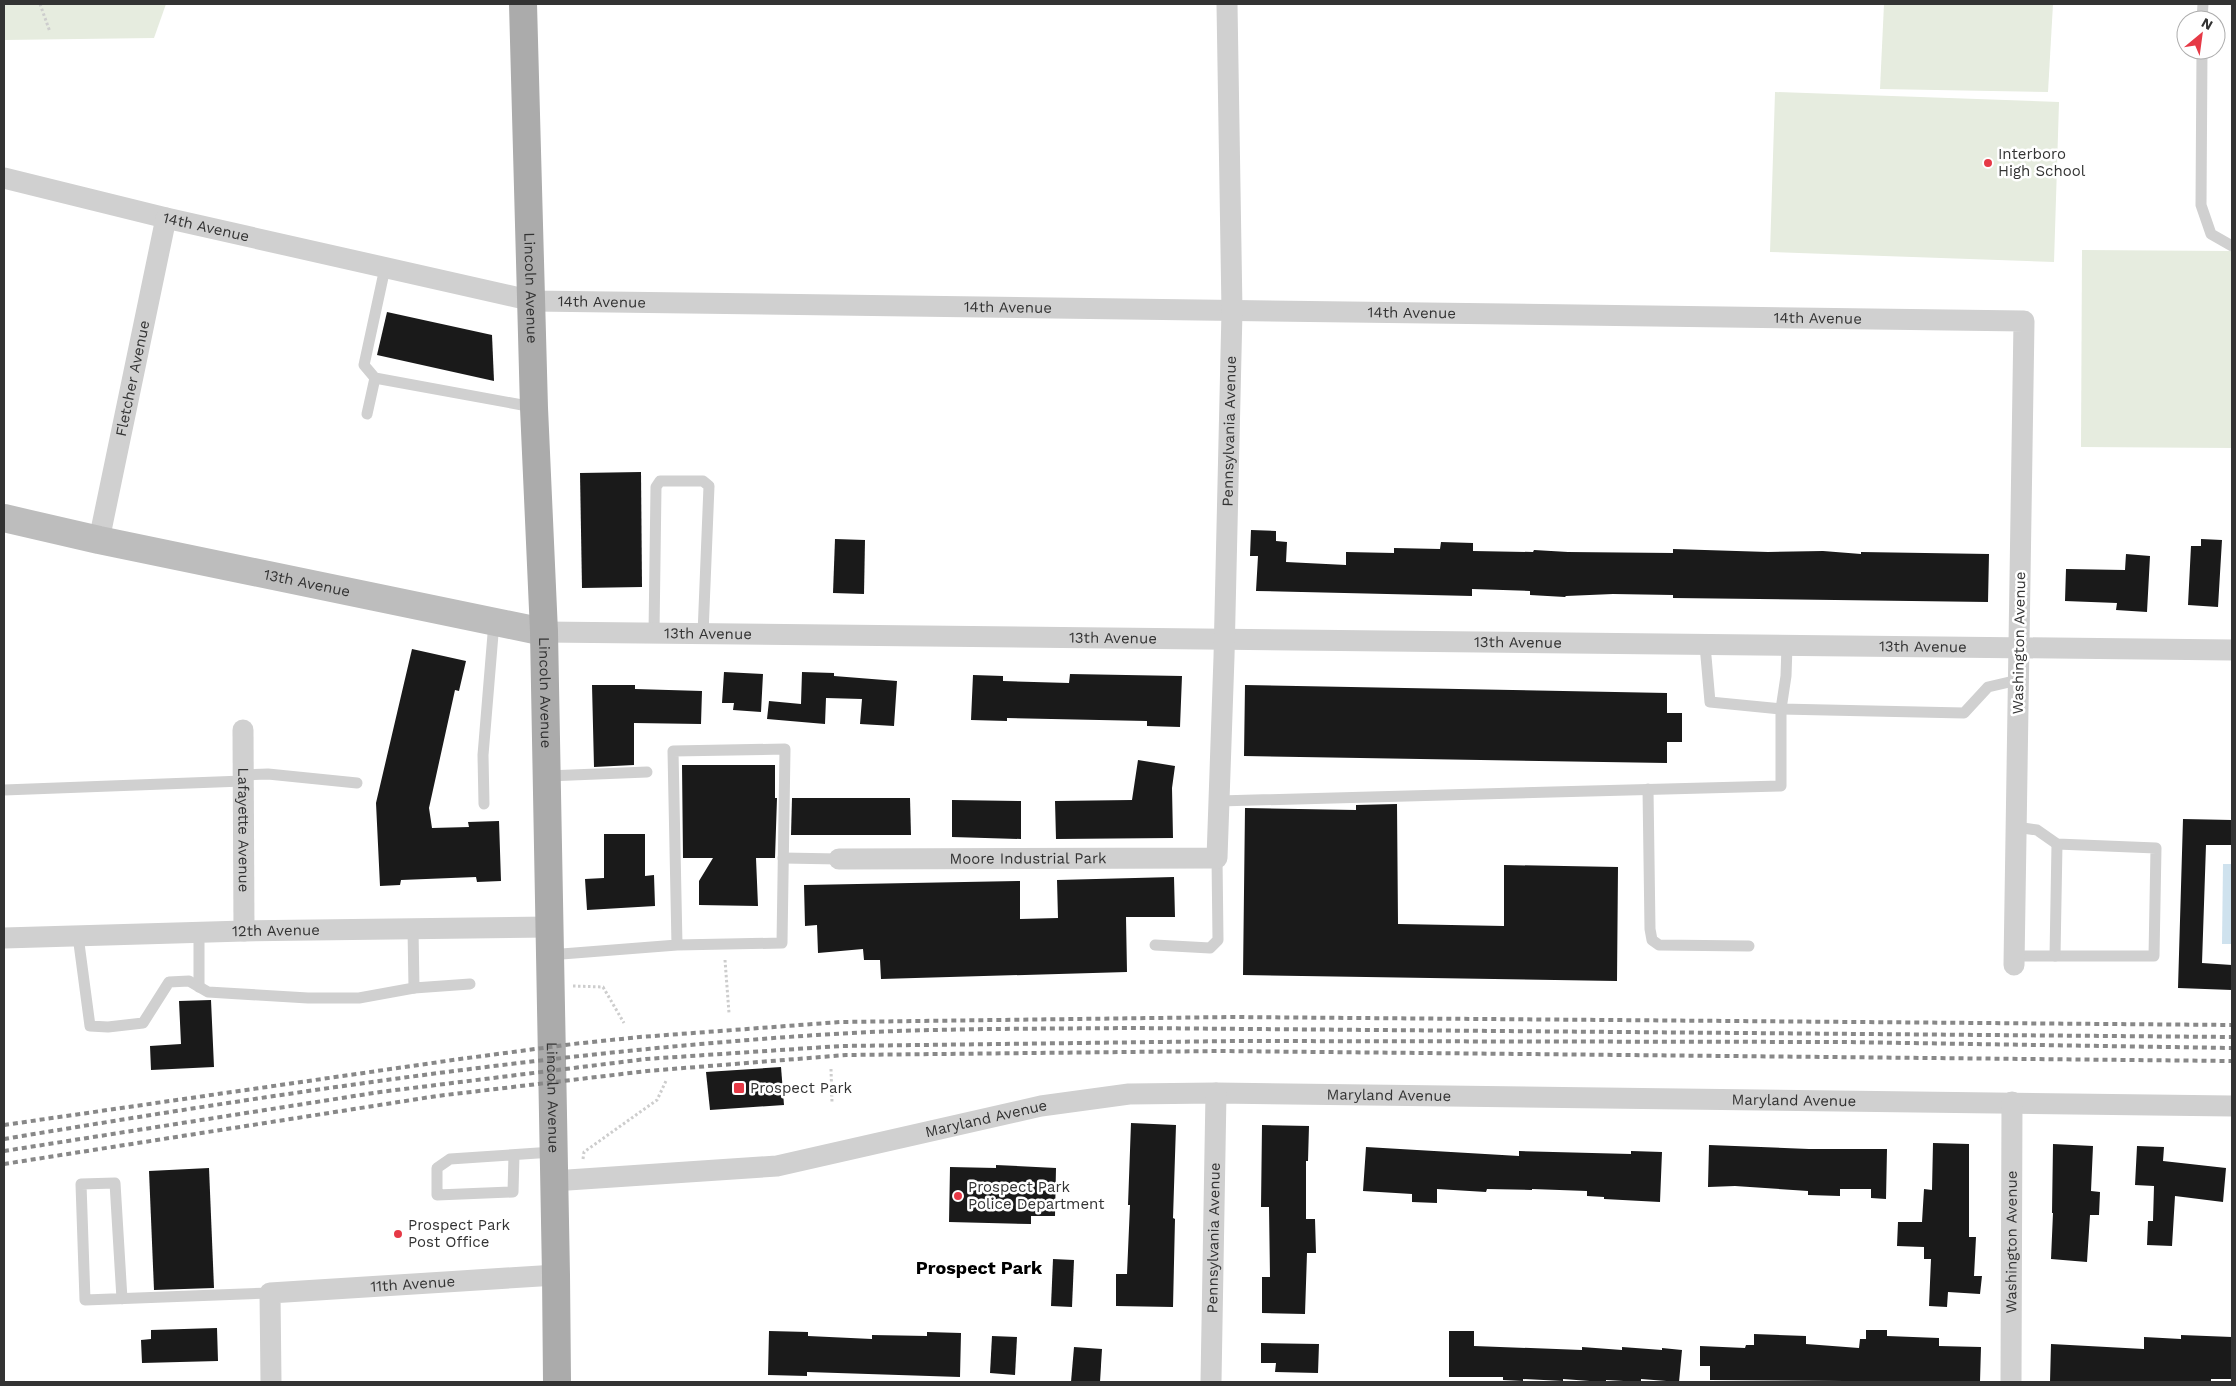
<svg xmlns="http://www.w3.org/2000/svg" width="2236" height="1386" viewBox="0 0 2236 1386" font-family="'Work Sans',sans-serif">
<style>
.green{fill:#e6ecdf}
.water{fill:#cfe2ee}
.building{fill:#1a1a1a}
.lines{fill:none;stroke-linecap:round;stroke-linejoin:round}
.path{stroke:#cdcdcd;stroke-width:3;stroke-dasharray:2.5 2.5;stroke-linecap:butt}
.lane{stroke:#d0d0d0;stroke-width:11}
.street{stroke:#d0d0d0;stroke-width:21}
.secondary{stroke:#bdbdbd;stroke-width:28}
.primary{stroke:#ababab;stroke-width:28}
.rail{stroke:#888;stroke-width:4;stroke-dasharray:5 4;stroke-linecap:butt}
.poi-dot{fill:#e63946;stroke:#fff;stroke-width:2}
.labels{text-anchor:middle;stroke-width:5;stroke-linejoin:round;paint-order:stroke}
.poi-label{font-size:15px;fill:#333;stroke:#fff;text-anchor:start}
.street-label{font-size:15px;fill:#333;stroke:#fff}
.quarter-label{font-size:18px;font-weight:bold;fill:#000;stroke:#fff}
</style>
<rect width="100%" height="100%" fill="#fff"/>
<g class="green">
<path d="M4 4H166L154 38 4 40Z"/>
<path d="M1884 4H2053L2048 92 1880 89Z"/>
<path d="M1775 92 2059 102 2054 262 1770 252Z"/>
<path d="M2082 250 2232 251V448L2081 447Z"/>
</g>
<path class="water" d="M2223 864H2232V944H2222Z"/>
<g class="building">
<path d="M387 312 492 335 494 381 377 355Z"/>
<path d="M641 472 642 587 582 588 580 473Z"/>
<path d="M1251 530 1276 531V541L1287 542 1286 562 1346 565V552L1394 553V548L1440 549 1441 542 1473 543V551L1533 552 1534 550 1568 552 1673 553V549L1768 552 1823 551 1861 554V552L1989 554 1988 602 1673 598V595L1613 594 1566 596 1565 597 1530 595V591L1472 589V596L1256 591 1258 556H1250Z"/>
<path d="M835 539 865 540 864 594 833 593Z"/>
<path d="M2201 539 2222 540 2218 607 2188 605 2191 546H2201Z"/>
<path d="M2126 554 2150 556 2147 612 2116 610 2117 603 2065 601 2066 569 2125 570Z"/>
<path d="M412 649 466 661 459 691 455 690 429 808 432 828 469 827 468 822 499 821 501 881 477 882 476 877 401 880 400 885 380 886 376 803Z"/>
<path d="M724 672 763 674 761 712 733 710 734 703H722Z"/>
<path d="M802 672 834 673V676L897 681 894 726 860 724 862 699 826 698 825 724 767 719 769 701 801 704Z"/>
<path d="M1070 674 1182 676 1180 727 1147 726V721L1007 718V721L971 720 973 675 1003 676V681L1069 683Z"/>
<path d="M592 685H635V689L702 691 701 724 634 723V765L594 767Z"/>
<path d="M1245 685 1667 693V713H1682V742H1667V763L1244 756Z"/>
<path d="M1138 760 1175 766 1172 788 1173 838 1056 839 1055 801 1132 800Z"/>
<path d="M682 765H775V798H777L775 858H756L758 906 699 905V881L713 858H683Z"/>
<path d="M792 798H910L911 835H791Z"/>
<path d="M952 800 1021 801V839L952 837Z"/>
<path d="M1397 804 1398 924 1504 926V865L1618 867 1617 981 1243 975 1245 808 1356 810V805Z"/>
<path d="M2183 819 2232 820V845H2206L2202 963 2232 965V990L2178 988Z"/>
<path d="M604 834H645V876L654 875 655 906 587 910 585 879 604 878Z"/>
<path d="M1174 877 1175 917H1126L1127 972 881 979 880 960H864L863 949 818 953 817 925 805 926 804 885 1020 881V919L1058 918 1057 880Z"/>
<path d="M211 1000 214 1067 151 1070 150 1046 181 1044 179 1001Z"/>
<path d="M781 1067 784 1105 710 1110 706 1072Z"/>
<path d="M1131 1123 1176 1125 1173 1218 1175 1219 1173 1307 1116 1306V1274H1127L1130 1205H1128Z"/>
<path d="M1262 1125 1309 1126 1308 1161H1306V1219H1315L1316 1253H1307L1305 1314 1262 1313V1277H1270L1269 1207H1261Z"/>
<path d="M1933 1143 1969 1144V1237H1976L1974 1276H1982L1980 1294 1948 1292 1947 1307 1929 1306 1931 1259H1924V1247L1897 1246 1898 1222H1922L1924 1189 1932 1190Z"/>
<path d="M2053 1144 2093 1146 2091 1191 2100 1192 2099 1215H2090L2087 1262 2051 1259 2053 1213H2052Z"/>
<path d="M1709 1145 1809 1149H1887L1886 1199 1871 1198V1189H1840V1196L1808 1195V1191L1735 1186 1708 1187Z"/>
<path d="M2137 1146 2164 1147 2163 1161 2226 1168 2223 1202 2175 1196 2172 1246 2147 1245 2148 1221H2153L2154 1186 2135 1185Z"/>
<path d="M1366 1147 1519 1156V1151L1631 1154V1151L1662 1152 1660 1202 1604 1199V1197L1587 1196V1191L1532 1189V1190L1487 1189 1486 1192 1437 1189V1203L1412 1202V1194L1363 1191Z"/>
<path d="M996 1165 1056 1168 1055 1216H1031V1224L949 1222 950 1167 996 1168Z"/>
<path d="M209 1168 214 1288 154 1290 149 1171Z"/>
<path d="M1053 1259 1074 1260 1072 1307 1051 1306Z"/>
<path d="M217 1328 218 1361 142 1363 141 1340 151 1339V1330Z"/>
<path d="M1866 1330H1887V1336L1939 1338V1346L1981 1347 1980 1382 1710 1380V1366H1700V1346L1745 1348 1746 1345H1754V1334L1806 1336V1344L1859 1348 1860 1339H1866Z"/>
<path d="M769 1331 808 1332V1336L872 1339V1335L927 1336V1332L961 1333 960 1377 807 1372V1376L768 1375Z"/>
<path d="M1449 1331H1474V1346L1582 1350V1347L1622 1350V1347L1662 1350V1348L1682 1350 1679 1382 1641 1379V1382L1606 1380V1382H1603L1563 1379V1381L1523 1379V1381L1503 1380V1377H1449Z"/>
<path d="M2181 1335 2232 1337V1379H2211V1382H2050L2051 1344 2144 1349V1337L2181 1339Z"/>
<path d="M992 1336 1017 1337 1015 1375 990 1373Z"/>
<path d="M1261 1343 1319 1344 1318 1373 1275 1372 1276 1363H1261Z"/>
<path d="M1074 1347 1102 1349 1100 1382H1071Z"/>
</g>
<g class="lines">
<g class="path">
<path d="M40 4 50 32"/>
<path d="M725 960 729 1013"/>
<path d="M573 986 603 987 624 1023"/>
<path d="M831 1069 832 1102"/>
<path d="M583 1159 584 1152 657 1100 666 1081"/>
</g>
<g class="lane">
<path d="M2202 20 2203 4"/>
<path d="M2202 50 2201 205 2211 234 2232 246"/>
<path d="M385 268 364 365 375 378 533 407"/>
<path d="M367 414 375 378"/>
<path d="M654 633 656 487 660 481H703L709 486 703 634"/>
<path d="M1705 645 1710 702 1781 709 1964 713 1988 687 2018 680"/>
<path d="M242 775 268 774 357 783"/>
<path d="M547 776 647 772"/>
<path d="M1648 789 1650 929 1652 940 1659 945 1749 946"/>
<path d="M4 790 243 781"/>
<path d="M1219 801 1781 786V709L1786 676 1787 646"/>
<path d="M484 804 483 755 494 622"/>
<path d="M783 858 839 859"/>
<path d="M413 929 414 988 470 984"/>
<path d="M78 936 90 1026 108 1027 143 1023 169 982 189 981 208 992 308 998H359L414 988"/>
<path d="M1155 945 1210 948 1218 940 1217 858"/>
<path d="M549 955 677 945 673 751 785 749 782 943 677 945"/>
<path d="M2014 956H2154L2156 848 2057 844 2037 830 2016 827"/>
<path d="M2055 956 2057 844"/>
<path d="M199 987V932"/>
<path d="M514 1155 513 1192 437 1195V1168L450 1159 553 1152"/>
<path d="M122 1299 115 1183 81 1184 85 1300 270 1293"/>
</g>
<g class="street">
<path id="s1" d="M4 178 166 218 533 301 2024 321 2014 965"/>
<path id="s2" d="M99 540 166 218"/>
<path id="s3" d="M544 632 2232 650"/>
<path id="s4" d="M243 730 244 931"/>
<path id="s5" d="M839 859 1217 858 1224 657 1232 311 1227 4"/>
<path id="s6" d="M4 938 244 931 549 927"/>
<path id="s7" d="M553 1181 777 1166 1041 1106 1129 1094 1216 1093 2232 1106"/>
<path id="s8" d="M271 1382 270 1293 556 1275"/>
<path id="s9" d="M1211 1382 1216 1093"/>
<path id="s10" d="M2011 1382 2012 1102"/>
</g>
<path class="secondary" id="s11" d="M4 518 99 540 544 632"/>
<path class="primary" id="s12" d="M523 4 534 408 544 632 556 1275 557 1382"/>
<g class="rail">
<path d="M4 1125 460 1059 573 1044 640 1037 840 1022 1232 1017 2232 1025"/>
<path d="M4 1139C274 1094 544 1053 817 1035 921 1028 1026 1029 1131 1028L2232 1037"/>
<path d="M4 1151 380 1092 646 1059 841 1046 1237 1041 1843 1042 2232 1048"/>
<path d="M4 1164 437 1096 647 1071 846 1055 1220 1051 2232 1061"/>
</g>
</g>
<g class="poi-dot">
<circle cx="1988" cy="163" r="5"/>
<rect x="733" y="1082" width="12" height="12" rx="2.5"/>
<circle cx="958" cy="1196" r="5"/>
<circle cx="398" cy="1234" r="5"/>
</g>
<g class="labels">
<g class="poi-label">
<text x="1998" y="159">Interboro<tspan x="1998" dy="17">High School</tspan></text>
<text x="750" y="1093">Prospect Park</text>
<text x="968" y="1192">Prospect Park<tspan x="968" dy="17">Police Department</tspan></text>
<text x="408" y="1230">Prospect Park<tspan x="408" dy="17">Post Office</tspan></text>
</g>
<g class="street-label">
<text dy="5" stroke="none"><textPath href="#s1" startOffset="208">14th Avenue</textPath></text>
<text dy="5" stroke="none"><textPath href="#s12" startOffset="284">Lincoln Avenue</textPath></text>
<text dy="5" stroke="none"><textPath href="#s1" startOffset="612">14th Avenue</textPath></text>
<text dy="5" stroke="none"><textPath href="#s1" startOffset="1018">14th Avenue</textPath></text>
<text dy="5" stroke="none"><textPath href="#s1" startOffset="1422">14th Avenue</textPath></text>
<text dy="5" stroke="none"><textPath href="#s1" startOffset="1828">14th Avenue</textPath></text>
<text dy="5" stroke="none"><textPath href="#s2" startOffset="165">Fletcher Avenue</textPath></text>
<text dy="5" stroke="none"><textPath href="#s5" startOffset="805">Pennsylvania Avenue</textPath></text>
<text dy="5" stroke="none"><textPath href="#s11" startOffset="310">13th Avenue</textPath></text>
<text dy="5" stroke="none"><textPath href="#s3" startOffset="164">13th Avenue</textPath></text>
<text dy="5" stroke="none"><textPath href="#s3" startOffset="569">13th Avenue</textPath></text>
<text dy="5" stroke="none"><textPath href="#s3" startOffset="974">13th Avenue</textPath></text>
<text transform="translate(2019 643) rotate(-89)" y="5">Washington Avenue</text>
<text dy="5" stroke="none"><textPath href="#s3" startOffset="1379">13th Avenue</textPath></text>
<text dy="5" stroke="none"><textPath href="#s12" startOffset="689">Lincoln Avenue</textPath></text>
<text dy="5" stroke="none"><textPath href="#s4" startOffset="100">Lafayette Avenue</textPath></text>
<text dy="5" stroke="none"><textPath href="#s5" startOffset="189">Moore Industrial Park</textPath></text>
<text dy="5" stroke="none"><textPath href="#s6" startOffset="272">12th Avenue</textPath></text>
<text dy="5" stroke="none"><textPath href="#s7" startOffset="844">Maryland Avenue</textPath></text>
<text dy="5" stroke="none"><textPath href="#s12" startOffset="1094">Lincoln Avenue</textPath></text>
<text dy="5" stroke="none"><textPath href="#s7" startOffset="1249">Maryland Avenue</textPath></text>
<text dy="5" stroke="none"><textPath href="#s7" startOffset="439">Maryland Avenue</textPath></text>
<text dy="5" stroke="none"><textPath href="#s9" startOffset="144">Pennsylvania Avenue</textPath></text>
<text dy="5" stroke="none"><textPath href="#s10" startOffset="140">Washington Avenue</textPath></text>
<text dy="5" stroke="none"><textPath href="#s8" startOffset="232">11th Avenue</textPath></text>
</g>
<g class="quarter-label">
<text x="979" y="1274">Prospect Park</text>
</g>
</g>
<rect width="2236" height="1386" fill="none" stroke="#333333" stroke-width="10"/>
<g transform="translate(2201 35) rotate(29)"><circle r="24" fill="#ffffff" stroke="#adadad"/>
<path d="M0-4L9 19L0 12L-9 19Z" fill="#e63946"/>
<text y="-8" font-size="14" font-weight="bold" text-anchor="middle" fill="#333333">N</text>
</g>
</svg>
